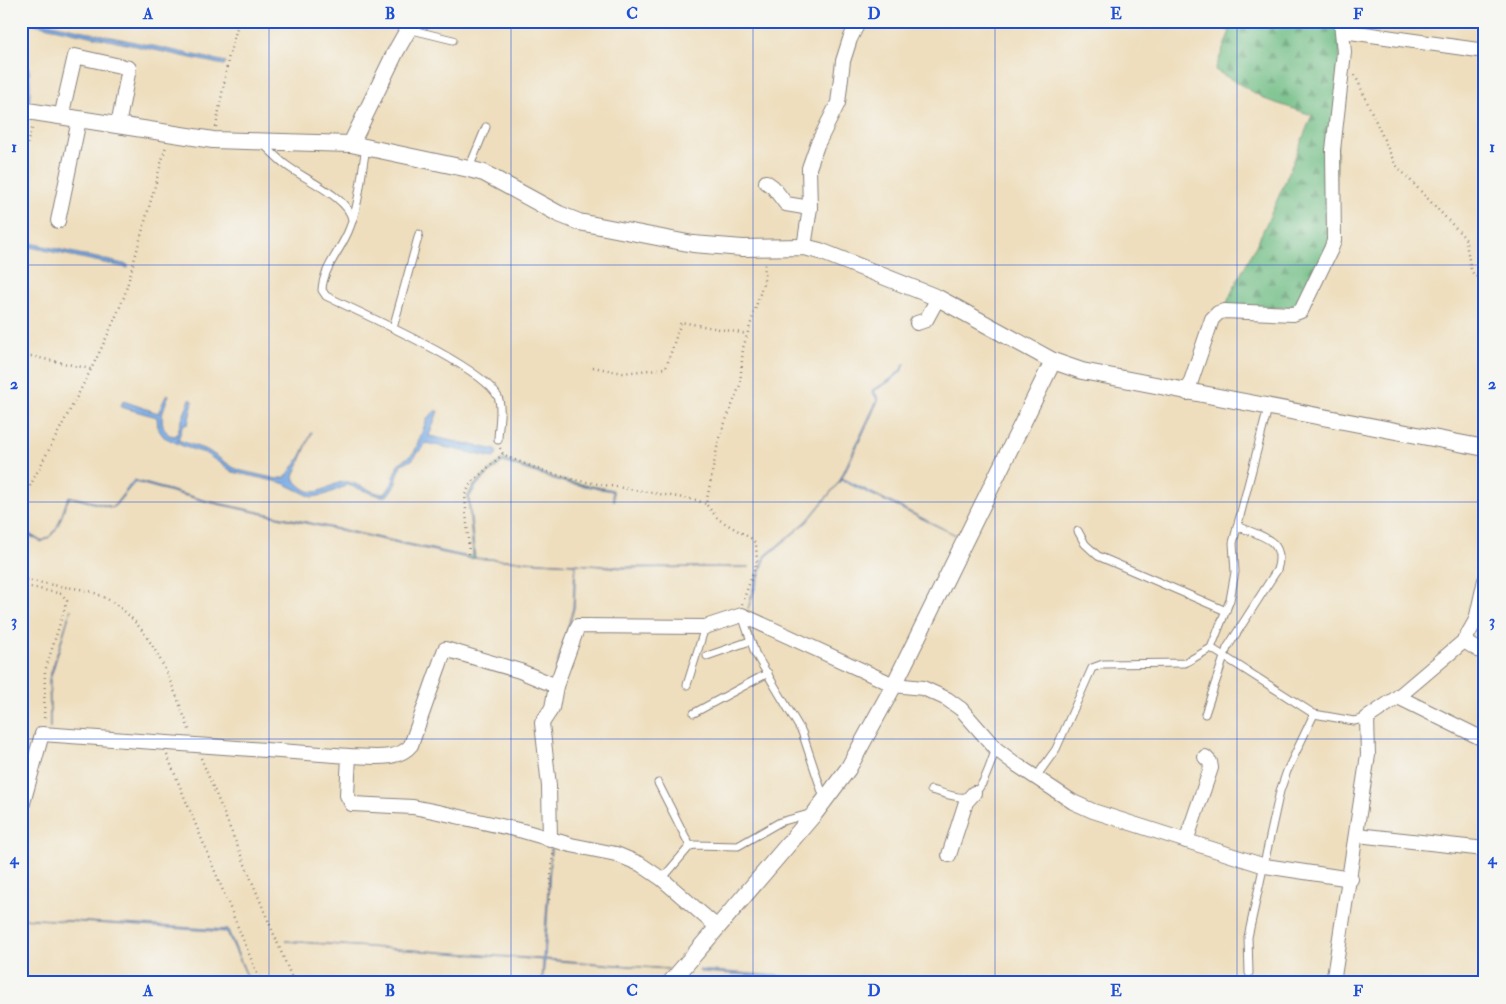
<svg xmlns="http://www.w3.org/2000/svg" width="1506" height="1004" viewBox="0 0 1506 1004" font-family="'IM FELL Double Pica',serif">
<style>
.grass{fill:url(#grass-tufts);stroke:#58806d}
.forest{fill:url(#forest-firs);stroke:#4a7060}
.water{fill:#78aae4;stroke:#4d6690}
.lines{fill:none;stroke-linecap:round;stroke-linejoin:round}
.service-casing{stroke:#88807c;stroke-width:9}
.minor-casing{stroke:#88807c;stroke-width:16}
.tertiary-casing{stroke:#88807c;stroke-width:18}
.path{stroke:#88807c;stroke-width:2.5;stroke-dasharray:1 4;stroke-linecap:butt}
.service{stroke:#fff;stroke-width:7}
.minor{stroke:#fff;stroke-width:14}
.tertiary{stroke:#fff;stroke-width:16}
.grid{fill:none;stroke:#1d4ed8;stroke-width:1;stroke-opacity:0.55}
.neatline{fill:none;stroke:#1d4ed8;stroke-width:2}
.grid-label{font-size:16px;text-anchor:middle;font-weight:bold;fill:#1d4ed8}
</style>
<defs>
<pattern id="grass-tufts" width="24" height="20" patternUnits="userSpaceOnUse" patternTransform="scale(1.25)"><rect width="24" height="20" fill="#8edf9f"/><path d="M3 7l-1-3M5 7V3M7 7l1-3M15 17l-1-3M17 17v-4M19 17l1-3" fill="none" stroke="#7abf8a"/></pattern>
<pattern id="forest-firs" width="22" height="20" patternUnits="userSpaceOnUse" patternTransform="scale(1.25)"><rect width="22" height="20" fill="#72be86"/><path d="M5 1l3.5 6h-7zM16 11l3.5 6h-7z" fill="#5d9a6f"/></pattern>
</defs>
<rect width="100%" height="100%" fill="#f6f6f2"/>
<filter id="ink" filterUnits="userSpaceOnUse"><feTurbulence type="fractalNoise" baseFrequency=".02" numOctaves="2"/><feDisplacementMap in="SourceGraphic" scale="10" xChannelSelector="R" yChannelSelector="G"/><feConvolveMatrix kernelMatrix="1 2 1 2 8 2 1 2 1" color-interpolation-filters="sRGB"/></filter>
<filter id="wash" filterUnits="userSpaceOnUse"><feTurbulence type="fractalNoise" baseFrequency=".0096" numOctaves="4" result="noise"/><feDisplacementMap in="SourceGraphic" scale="20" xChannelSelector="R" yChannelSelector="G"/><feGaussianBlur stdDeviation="1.12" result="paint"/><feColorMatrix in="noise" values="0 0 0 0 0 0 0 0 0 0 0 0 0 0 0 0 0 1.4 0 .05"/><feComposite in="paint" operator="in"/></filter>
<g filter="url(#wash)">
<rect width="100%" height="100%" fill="#eedebd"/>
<path class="grass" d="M502 459 562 480 613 490 566 482 504 461 500 462 476 484 468 497 474 558 467 557 473 555 468 495 473 486Z"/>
<path class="forest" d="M1202 21H1341L1334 241 1305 306 1224 311C1233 285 1249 261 1261 235 1280 196 1296 155 1312 115L1267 100 1215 70 1230 31Z"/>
<g class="water">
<path d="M21 21H38L226 62 224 65Z"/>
<path d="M21 37C34 77 32 102 21 142L23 86Z"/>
<path d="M21 241 128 265V268L21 245Z"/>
<path d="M905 363C904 374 884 385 874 391L879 399 842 478 956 535 841 480 807 522 766 557 748 609 753 588 765 556 807 521 839 482 877 400 872 390C884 384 899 375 905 363Z"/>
<path d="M167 394 169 395C163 410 157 422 169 435L176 436 190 399 193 401 188 424 183 425 178 440 207 450 234 468 242 471 277 479 286 477 301 456 312 432 294 476C295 482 299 485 303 488 319 500 332 480 348 482 360 484 373 494 385 494L392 484 398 464 414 453 427 419 435 411H438L429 436 496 450 497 454 494 458 426 443 412 460 401 464 395 485 387 496H380L348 485 324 495 312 497 283 483 233 472 205 453 185 447 164 437 158 429 157 417 121 407 123 401 158 413Z"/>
<path d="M504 461 566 482 613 490 614 501 612 491 566 483 502 462 477 485 469 498 475 558 622 567H750L622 568 576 564 574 608 553 680 573 608 575 564 467 558 208 502 135 482 113 508 70 497C60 513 61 534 41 542L21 531V529L41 541C60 535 61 512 69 496L113 507 134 480 208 501 474 558 468 497 476 484Z"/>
<path d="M71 609 50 680V728L49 679Z"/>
<path d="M551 848 545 959 668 969 545 960 542 983 543 960 285 941 543 959Z"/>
<path d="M21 918 228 930 250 983 227 932Z"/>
<path d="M699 970 876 983 700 972Z"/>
</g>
</g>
<g filter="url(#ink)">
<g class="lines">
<g class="service-casing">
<g id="service">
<path d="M408 29 453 40"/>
<path d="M263 144C271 151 278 159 286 165 302 178 350 198 352 220"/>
<path d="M366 148C361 174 360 202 350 227 343 248 323 267 322 290L326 296C360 313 483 366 498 397 503 409 498 427 498 440"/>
<path d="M469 168 486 127"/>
<path d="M393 328 419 234"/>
<path d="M1078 531 1085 544 1098 556 1226 611"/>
<path d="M743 618 755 653 802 732 824 798"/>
<path d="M1211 648 1314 714 1354 721 1367 718"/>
<path d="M707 656 750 641"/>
<path d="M687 685 705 627"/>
<path d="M694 713 768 673"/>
<path d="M1205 714 1227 648 1277 570C1287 539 1260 536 1237 526"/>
<path d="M1036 777 1056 749 1092 668 1103 664 1185 663 1211 648 1230 600 1235 572 1233 543 1268 408"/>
<path d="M658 783 690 846"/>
<path d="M931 790C941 792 956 799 966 797 983 795 990 763 996 749"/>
<path d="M662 879 690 846 695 845 738 846 780 822 809 814"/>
<path d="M1249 973 1248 937 1280 791 1287 771 1314 714"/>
</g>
</g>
<g class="minor-casing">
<g id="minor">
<path d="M1343 31 1485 51"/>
<path d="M61 117 75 56 129 68 118 126"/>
<path d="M766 182 773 187 786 204 810 208"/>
<path d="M58 221 79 120"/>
<path d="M804 247 810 208 809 168 817 145 838 103 843 61 850 39 859 21"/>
<path d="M917 323 926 320 938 298"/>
<path d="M1187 393 1212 319 1218 313 1224 311 1293 314 1301 311 1331 249 1334 241 1333 150 1344 52 1341 21"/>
<path d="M1464 641 1485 654"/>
<path d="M1398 697 1485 740"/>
<path d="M349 756 347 795 352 804 413 807 438 812 523 831 571 845 616 854 640 864 662 879 717 927"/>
<path d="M21 810 42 734 349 756C368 756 398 762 411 745L445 649 520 671 556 686"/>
<path d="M1357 835 1485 849"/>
<path d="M550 840 549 786 542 723 552 708 556 686 578 626 705 627 742 615 894 685 923 688 947 699 961 709 996 749 1017 765 1073 802 1093 811 1265 866 1351 879"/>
<path d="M1186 841 1211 768 1210 762 1205 757"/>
<path d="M949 855 966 802 974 793"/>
<path d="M1333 983 1368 755 1367 718 1398 697 1464 641 1476 620 1485 580"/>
</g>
</g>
<g class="tertiary-casing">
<g id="tertiary">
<path d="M21 110 213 140 351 144 469 169 484 173 559 214 579 222 693 244 743 248 804 247 820 251 938 298 1053 361 1082 371 1485 448"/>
<path d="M351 144 396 51 413 21"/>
<path d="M670 983 815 813 848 769 894 685 1053 361"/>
</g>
</g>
<g class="path">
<path d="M1355 75 1395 164 1465 238 1471 270 1474 275 1485 282"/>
<path d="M216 127 229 55 239 21"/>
<path d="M21 163 33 126"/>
<path d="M21 354 91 369"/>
<path d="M593 367 623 373 666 368 681 322 747 334"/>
<path d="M500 448 503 454 510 458 538 469 574 480 696 500 706 504"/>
<path d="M21 504C55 435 95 369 124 297L166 146"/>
<path d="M469 554 465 495 471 483 503 454"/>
<path d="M21 579C34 581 46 584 59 586 69 588 78 588 89 591 148 610 170 679 190 732"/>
<path d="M21 585 62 594 67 601 45 671 44 722"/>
<path d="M742 604 757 562 756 544 752 539 718 519 706 504 719 438 740 385 743 348 764 281 765 261"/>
<path d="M167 755 261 983"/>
<path d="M201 758 294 983"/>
<path d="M549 900 553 853"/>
</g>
<use href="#service" class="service"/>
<use href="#minor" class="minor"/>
<use href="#tertiary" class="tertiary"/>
</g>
</g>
<path class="grid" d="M269 21V983M511 21V983M753 21V983M995 21V983M1237 21V983M21 265H1485M21 502H1485M21 739H1485"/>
<rect width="1506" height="1004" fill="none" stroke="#f6f6f2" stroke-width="55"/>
<rect x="28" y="28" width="1450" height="948" class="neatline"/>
<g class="grid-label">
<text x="148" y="19">A</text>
<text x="390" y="19">B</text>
<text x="632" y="19">C</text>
<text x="874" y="19">D</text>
<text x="1116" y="19">E</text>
<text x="1358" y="19">F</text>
<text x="14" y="152">1</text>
<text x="1492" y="152">1</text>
<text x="14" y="389">2</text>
<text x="1492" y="389">2</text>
<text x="14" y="626">3</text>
<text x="1492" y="626">3</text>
<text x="14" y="864">4</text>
<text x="1492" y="864">4</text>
<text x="148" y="996">A</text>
<text x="390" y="996">B</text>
<text x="632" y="996">C</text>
<text x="874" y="996">D</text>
<text x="1116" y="996">E</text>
<text x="1358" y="996">F</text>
</g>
</svg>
